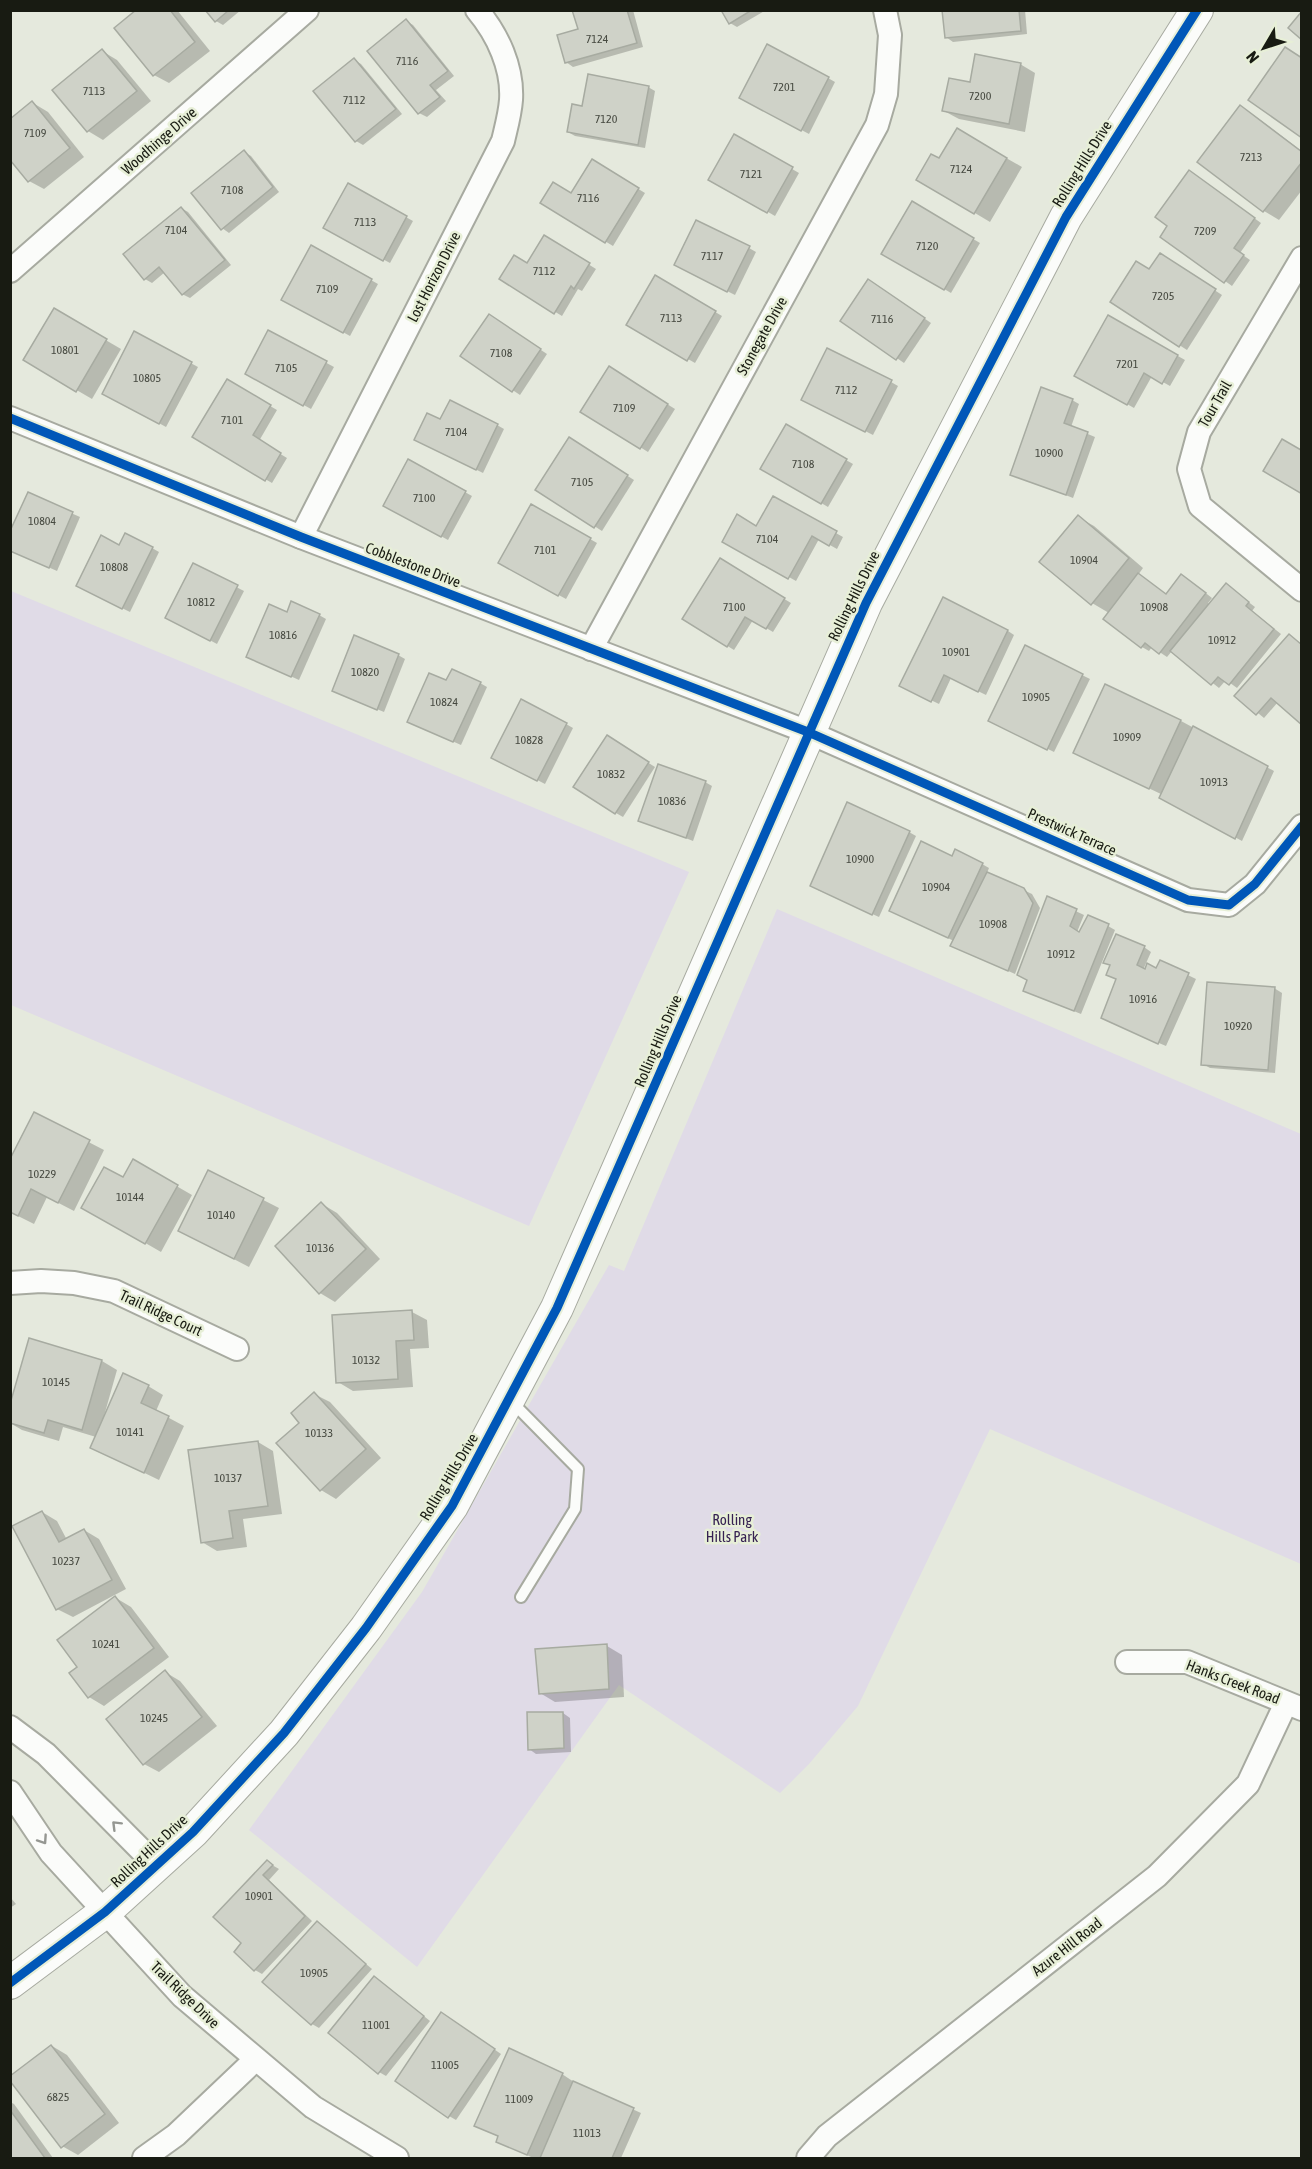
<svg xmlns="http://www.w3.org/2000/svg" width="1312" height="2169" viewBox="0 0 1312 2169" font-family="'Asap Condensed',sans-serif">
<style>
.green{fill:#e0dbe7}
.shadow{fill:#0003}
.building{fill:#cfd2c8;stroke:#a7aba1;stroke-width:1.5}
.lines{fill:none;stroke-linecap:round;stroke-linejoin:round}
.lane-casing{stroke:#a7aaa0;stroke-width:14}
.street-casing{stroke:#a7aaa0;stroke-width:26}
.secondary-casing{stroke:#a7aaa0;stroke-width:34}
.lane{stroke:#fbfcfa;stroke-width:10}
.street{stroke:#fbfcfa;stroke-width:22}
.secondary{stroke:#fbfcfa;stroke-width:32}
.cycleway-casing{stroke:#e7efd7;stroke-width:13}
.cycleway{stroke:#0057b8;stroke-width:9}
.oneway{stroke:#959792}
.labels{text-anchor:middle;stroke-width:5;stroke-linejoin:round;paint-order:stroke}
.number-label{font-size:12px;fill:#464940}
.street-label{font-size:15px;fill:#181b12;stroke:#e7efd7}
.park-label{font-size:15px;fill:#362152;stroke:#e7efd7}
</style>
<rect width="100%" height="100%" fill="#e5e9dd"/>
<g class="green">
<path d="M11 591 689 872 529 1226 11 1005Z"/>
<path d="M777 909 1301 1134V1564L990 1429 858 1706 809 1764 780 1793 619 1685 417 1967 249 1830 422 1592 609 1265 624 1271Z"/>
</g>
<g class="shadow">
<path d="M138 10H177L210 51 169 83 154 75Z"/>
<path d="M207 10H241L223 25 216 21Z"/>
<path d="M574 10H633L643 47 573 67 566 62 580 30Z"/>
<path d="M723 10H766L737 27 730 23Z"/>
<path d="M943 10H1025L1027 34 953 42 946 37Z"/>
<path d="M406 21 413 25 454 76 436 90 446 101 427 117 419 113 369 51Z"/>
<path d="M102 51 117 60 151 101 103 140 88 131Z"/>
<path d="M354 60 361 64 402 114 363 145 356 141 315 91Z"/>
<path d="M1020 64 1035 73 1025 132 959 119 944 111 971 83Z"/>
<path d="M828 78 835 82 809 134 741 98Z"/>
<path d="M648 87 655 91 645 148 575 136 568 132 583 108Z"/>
<path d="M33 103 48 112 84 157 44 189 29 181Z"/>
<path d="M1240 107 1255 116 1302 151V190L1279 220 1264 211 1199 162Z"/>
<path d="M957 130 1022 167 990 222 918 179 940 160Z"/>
<path d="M735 136 799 173 775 216 710 179Z"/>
<path d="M244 152 251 156 279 192 229 233 222 228Z"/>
<path d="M592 161 645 193 613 246 542 203 571 195Z"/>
<path d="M1196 176 1261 223 1240 253 1250 260 1232 286 1225 281 1169 225Z"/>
<path d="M348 185 413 221 390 263 325 228Z"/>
<path d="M912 203 980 243 951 293 883 253Z"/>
<path d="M181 208 188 212 231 265 190 298 182 294 165 272 152 283 145 279Z"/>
<path d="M545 237 596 269 582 291 578 289 562 316 501 279 528 265Z"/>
<path d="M312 247 378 284 350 336 283 299Z"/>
<path d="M749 248 756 252 735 295 683 269Z"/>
<path d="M1167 259 1222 295 1187 350 1112 302Z"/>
<path d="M656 277 722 316 695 363 628 325Z"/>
<path d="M876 285 931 323 904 363 842 320Z"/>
<path d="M54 310 121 349 92 399 25 360Z"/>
<path d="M1109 317 1185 360 1170 386 1152 376 1134 408 1076 375Z"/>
<path d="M496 320 547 354 520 395 462 356Z"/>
<path d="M269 332 334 367 311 409 247 374Z"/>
<path d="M135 333 198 367 166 427 104 393Z"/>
<path d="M616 372 675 409 648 452 582 411Z"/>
<path d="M228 381 277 410 259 441 287 458 272 483 194 437Z"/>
<path d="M891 382 898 386 873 435 810 403Z"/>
<path d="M1072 400 1079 404 1071 427 1095 437 1073 498 1012 474Z"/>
<path d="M441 422 497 425 504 429 483 473 423 443Z"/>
<path d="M786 426 853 464 828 507 762 468Z"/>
<path d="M576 443 634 480 602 531 537 489Z"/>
<path d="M409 461 472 496 448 540 385 505Z"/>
<path d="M28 494 80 517 57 571 10 550Z"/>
<path d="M773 498 843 537 837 549 819 539 796 581 724 541 757 528Z"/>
<path d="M532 506 597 543 566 599 500 563Z"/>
<path d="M1078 517 1094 526 1143 568 1138 575 1167 596 1189 580 1212 598 1208 603 1210 605 1226 585 1255 607 1252 611 1281 634 1237 688 1226 680 1219 688 1172 651 1167 657 1152 647 1149 651 1142 647 1105 619 1109 613 1092 603Z"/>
<path d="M120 547 152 548 159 552 130 612 85 590Z"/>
<path d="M720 560 791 603 773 632 753 620 734 650 684 619Z"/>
<path d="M193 565 244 591 217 644 174 621Z"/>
<path d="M287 614 319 615 326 619 299 680 255 660Z"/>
<path d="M1008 631 1014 635 986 695 951 678 939 704 908 689Z"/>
<path d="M1290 636 1302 644V723L1278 702 1264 718 1236 695Z"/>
<path d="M1025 647 1090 679 1054 752 997 724Z"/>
<path d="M398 655 405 659 384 712 333 691Z"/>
<path d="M447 682 480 683 487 687 461 745 416 725Z"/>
<path d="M1106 686 1181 721 1274 771 1242 841 1161 797 1163 795 1075 753Z"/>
<path d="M566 724 573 728 545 784 493 757Z"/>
<path d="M614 741 655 767 623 817 616 813Z"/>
<path d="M705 782 712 786 693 841 640 820Z"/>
<path d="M909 832 916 836 879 917 818 890Z"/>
<path d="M952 858 982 864 989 868 987 873 1032 894 1040 908 1015 974 959 949 954 941 898 914Z"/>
<path d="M1048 898 1084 915 1077 932 1080 934 1108 926 1115 930 1081 1014 1032 994Z"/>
<path d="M1144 947 1151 952 1143 970H1157L1161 962 1196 979 1166 1046 1109 1022 1117 979Z"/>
<path d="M1274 988 1282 993 1275 1073 1210 1068 1203 1064Z"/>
<path d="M34 1114 104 1150 74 1211 47 1197 34 1224 10 1212Z"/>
<path d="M133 1161 192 1195 161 1252 83 1207 123 1179Z"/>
<path d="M208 1172 279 1208 249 1267 180 1231Z"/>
<path d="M322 1204 337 1213 380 1259 335 1302 320 1293Z"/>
<path d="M412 1312 427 1320 429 1348 410 1349 413 1387 353 1391 338 1382Z"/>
<path d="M30 1340 102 1361 117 1370 104 1416H106L148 1386 163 1395 156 1411 184 1426 159 1480 91 1447 96 1437 63 1427 59 1441 22 1430 10 1423V1410Z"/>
<path d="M314 1394 330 1402 381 1458 336 1499 321 1490 278 1443 301 1423Z"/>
<path d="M258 1442 273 1451 282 1514 243 1519 247 1547 217 1551 202 1542Z"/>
<path d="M42 1512 57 1521 67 1540 84 1530 99 1539 126 1589 73 1617 57 1609Z"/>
<path d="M116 1598 131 1607 169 1657 104 1706 89 1697 71 1674 79 1667Z"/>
<path d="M607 1646 622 1655 624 1697 555 1702 540 1693 537 1651Z"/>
<path d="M165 1672 180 1681 217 1726 159 1772 144 1764Z"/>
<path d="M563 1713 570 1718 571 1752 536 1754 529 1749Z"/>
<path d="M267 1862 279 1869 269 1880 312 1921 262 1974 255 1970 243 1943 215 1917Z"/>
<path d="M10 1897 16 1904 10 1908Z"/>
<path d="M317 1923 372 1969 319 2028 312 2024Z"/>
<path d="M381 1982 430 2021 386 2076 379 2072Z"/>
<path d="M449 2018 501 2054 456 2120 449 2116Z"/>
<path d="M52 2046 67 2055 119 2123 78 2155 62 2146Z"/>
<path d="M562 2074 577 2084 641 2113 621 2158H533L498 2141 499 2137 476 2125Z"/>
<path d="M10 2102 14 2104 53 2158H10Z"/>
</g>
<g class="building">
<path d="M136 10H170L195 42 153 76 114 28Z"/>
<path d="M205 10H229L215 22Z"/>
<path d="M572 10H627L637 43 565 63 557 35 578 29Z"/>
<path d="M721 10H752L729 24Z"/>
<path d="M942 10H1019L1021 31 945 38Z"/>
<path d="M1302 11V40L1288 28Z"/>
<path d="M406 19 448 71 430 85 440 97 418 114 367 51Z"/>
<path d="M767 44 829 77 801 131 739 98Z"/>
<path d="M1285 47 1302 58V138L1248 100Z"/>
<path d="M102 49 137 91 87 132 52 90Z"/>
<path d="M975 54 1021 63 1009 124 942 111 949 78 970 82Z"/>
<path d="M354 58 396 109 355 142 313 91Z"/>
<path d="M588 74 649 86 638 145 567 132 572 104 582 106Z"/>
<path d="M32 101 70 148 28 182 10 160V119Z"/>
<path d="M1240 105 1302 152V162L1263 212 1197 162Z"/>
<path d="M957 128 1007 158 974 214 916 180 931 154 939 158Z"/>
<path d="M734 134 793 167 767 213 708 180Z"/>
<path d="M244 150 273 187 221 230 191 193Z"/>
<path d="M592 159 639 188 605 243 540 203 553 182 571 193Z"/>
<path d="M1189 170 1255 218 1234 248 1244 255 1224 283 1160 237 1167 226 1155 217Z"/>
<path d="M348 183 407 216 383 261 323 228Z"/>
<path d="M912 201 974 238 944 290 881 254Z"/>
<path d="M181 207 225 260 182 295 159 267 144 280 123 254Z"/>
<path d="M696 220 750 246 727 292 674 265Z"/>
<path d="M544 235 590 263 574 289 571 286 554 314 499 279 514 255 527 263Z"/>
<path d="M311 245 372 279 343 333 281 300Z"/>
<path d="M1160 253 1216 289 1179 347 1110 302 1136 261 1149 269Z"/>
<path d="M655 275 716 311 687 361 626 325Z"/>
<path d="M868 279 925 318 896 360 840 321Z"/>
<path d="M54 308 107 339 76 392 23 360Z"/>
<path d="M489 314 541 349 512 392 460 356Z"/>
<path d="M1108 315 1178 355 1162 384 1144 373 1127 405 1074 376Z"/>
<path d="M268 330 327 361 303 406 245 374Z"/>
<path d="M134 331 192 362 159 424 102 394Z"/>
<path d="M827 348 892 380 865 432 801 400Z"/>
<path d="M609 366 668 404 640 449 580 412Z"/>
<path d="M227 379 271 405 253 435 281 453 265 481 192 437Z"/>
<path d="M1041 387 1073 399 1064 423 1088 432 1066 495 1010 475Z"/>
<path d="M450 400 498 424 476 470 414 440 427 413 440 419Z"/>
<path d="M786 424 847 459 821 504 760 469Z"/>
<path d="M569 437 628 475 594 528 535 490Z"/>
<path d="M1282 439 1301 450 1302 449V494L1263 471Z"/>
<path d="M408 459 466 491 441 537 383 506Z"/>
<path d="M28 492 73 512 49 568 10 551V531Z"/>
<path d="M773 496 837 531 829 546 812 536 788 579 722 542 737 514 756 526Z"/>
<path d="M531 504 591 538 558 596 498 563Z"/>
<path d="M1078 515 1129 558 1091 605 1039 562Z"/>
<path d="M125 533 153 547 122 609 76 586 101 535 119 545Z"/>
<path d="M720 558 785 598 766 629 745 617 727 647 682 619Z"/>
<path d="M193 563 238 585 210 641 165 618Z"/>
<path d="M1138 573 1166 594 1181 574 1206 593 1159 654 1145 643 1141 648 1103 619Z"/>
<path d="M1226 583 1249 602 1246 606 1274 629 1229 685 1218 677 1211 685 1170 651Z"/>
<path d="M943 597 1008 630 978 692 944 675 931 702 899 686Z"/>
<path d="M291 601 320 614 291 677 246 657 269 604 287 612Z"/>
<path d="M1289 634 1302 645V725L1271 698 1256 715 1234 696Z"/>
<path d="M354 635 399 654 377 710 332 691Z"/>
<path d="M1025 645 1083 674 1047 750 988 721Z"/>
<path d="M452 669 481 682 453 742 407 722 429 673 446 680Z"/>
<path d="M1105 684 1181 720 1149 789 1073 753Z"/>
<path d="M521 699 567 723 537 781 491 758Z"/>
<path d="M1193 726 1268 766 1235 839 1159 798Z"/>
<path d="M607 735 649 762 615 814 573 787Z"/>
<path d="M658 764 706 781 686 838 638 821Z"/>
<path d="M847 802 910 831 872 915 810 886Z"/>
<path d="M921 841 952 856 955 849 983 863 948 938 889 911Z"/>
<path d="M987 872 1024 888 1033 903 1008 971 950 946Z"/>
<path d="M1047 896 1077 909 1070 926 1079 932 1088 915 1109 924 1074 1011 1023 991 1027 980 1017 975Z"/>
<path d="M1116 934 1145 946 1137 965 1145 969 1147 963 1156 968 1160 960 1189 973 1158 1044 1101 1018 1116 979 1106 975 1110 965 1103 963Z"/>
<path d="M1207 982 1275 987 1268 1070 1201 1065Z"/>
<path d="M34 1112 90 1140 58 1203 31 1189 18 1216 10 1212V1159Z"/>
<path d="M133 1159 178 1185 145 1244 81 1208 104 1167 123 1177Z"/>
<path d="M208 1170 264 1198 234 1259 178 1231Z"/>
<path d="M321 1202 366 1249 319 1294 275 1246Z"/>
<path d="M412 1310 414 1340 396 1341 398 1379 336 1383 332 1315Z"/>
<path d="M29 1338 102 1360 82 1430 48 1420 44 1433 10 1423V1404Z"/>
<path d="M123 1373 149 1385 141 1403 169 1416 144 1473 90 1448Z"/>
<path d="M314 1392 366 1449 320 1491 276 1443 299 1423 291 1413Z"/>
<path d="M258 1441 268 1506 229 1511 233 1538 201 1543 188 1450Z"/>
<path d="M42 1511 59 1542 84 1529 112 1580 56 1610 12 1526Z"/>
<path d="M115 1596 154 1648 88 1698 69 1673 77 1667 57 1640Z"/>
<path d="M607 1644 609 1689 539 1694 535 1649Z"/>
<path d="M165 1670 202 1717 143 1765 106 1719Z"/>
<path d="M527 1712H563L564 1748 528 1750Z"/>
<path d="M267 1860 273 1865 263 1875 305 1916 254 1971 234 1952 241 1943 213 1917Z"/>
<path d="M317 1921 366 1964 311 2025 262 1982Z"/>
<path d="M374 1976 424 2016 378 2074 328 2033Z"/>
<path d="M441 2012 495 2049 448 2118 395 2081Z"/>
<path d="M51 2045 105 2114 61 2148 10 2081V2076Z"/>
<path d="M509 2048 563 2073 527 2155 496 2142 498 2136 474 2126Z"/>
<path d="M573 2081 634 2108 612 2158H540Z"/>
<path d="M10 2110 45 2158H10Z"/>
</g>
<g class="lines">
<g class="lane-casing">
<path id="lane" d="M512 1402 578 1469 575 1509 521 1597"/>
</g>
<g class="street-casing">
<g id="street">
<path d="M1302 258 1199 432 1189 469 1200 506 1302 590"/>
<path d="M10 271 307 10"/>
<path d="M10 418 301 537 808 732 1188 900 1229 905 1255 884 1302 826"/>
<path d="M301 537 503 141C506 128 510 114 511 100 513 68 498 35 477 10"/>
<path d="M591 649 877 125 886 94 890 35 885 10"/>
<path d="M10 1283 41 1281 74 1283 114 1291 237 1349"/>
<path d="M1127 1662H1187L1302 1709"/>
<path d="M10 1727 46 1754 157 1866"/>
<path d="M10 1792 51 1853 182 1996 313 2107 397 2158"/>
<path d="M144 2158 176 2135 255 2060"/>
<path d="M808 2158 827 2136 1157 1876 1248 1784 1286 1703"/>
</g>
</g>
<g class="secondary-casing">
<path id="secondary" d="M10 1983 105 1912 193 1832 284 1733 366 1628 452 1506 557 1308 866 603 1066 217 1197 10"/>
</g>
<use href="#lane" class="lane"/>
<use href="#street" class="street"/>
<use href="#secondary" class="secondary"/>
<g class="cycleway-casing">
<g id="cycleway">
<path d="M10 418 301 537 808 732 1188 900 1229 905 1255 884 1302 826"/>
<path d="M10 1983 105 1912 193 1832 284 1733 366 1628 452 1506 557 1308 866 603 1066 217 1197 10"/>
</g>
</g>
<use href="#cycleway" class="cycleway"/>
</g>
<defs><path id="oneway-chevron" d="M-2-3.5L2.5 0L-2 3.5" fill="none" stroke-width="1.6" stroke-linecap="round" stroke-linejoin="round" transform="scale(1.5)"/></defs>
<g class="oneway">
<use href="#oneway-chevron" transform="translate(116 1825) rotate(-135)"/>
<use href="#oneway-chevron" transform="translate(43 1840) rotate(56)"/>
</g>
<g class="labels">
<g class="number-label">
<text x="597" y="43">7124</text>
<text x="407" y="65">7116</text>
<text x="784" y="91">7201</text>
<text x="94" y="95">7113</text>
<text x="980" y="100">7200</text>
<text x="354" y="104">7112</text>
<text x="606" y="123">7120</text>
<text x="35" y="137">7109</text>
<text x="1251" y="161">7213</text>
<text x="961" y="173">7124</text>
<text x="751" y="178">7121</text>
<text x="232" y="194">7108</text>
<text x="588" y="202">7116</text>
<text x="365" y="226">7113</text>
<text x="176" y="234">7104</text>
<text x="1205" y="235">7209</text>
<text x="927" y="250">7120</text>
<text x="712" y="260">7117</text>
<text x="544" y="275">7112</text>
<text x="327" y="293">7109</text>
<text x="1163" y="300">7205</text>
<text x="671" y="322">7113</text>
<text x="882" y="323">7116</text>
<text x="65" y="354">10801</text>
<text x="501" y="357">7108</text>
<text x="1127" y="368">7201</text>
<text x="286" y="372">7105</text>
<text x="147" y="382">10805</text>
<text x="846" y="394">7112</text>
<text x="624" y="412">7109</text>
<text x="232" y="424">7101</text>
<text x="456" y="436">7104</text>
<text x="1049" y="457">10900</text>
<text x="803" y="468">7108</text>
<text x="582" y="486">7105</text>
<text x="424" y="502">7100</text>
<text x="42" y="525">10804</text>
<text x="767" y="543">7104</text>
<text x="545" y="554">7101</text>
<text x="1084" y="564">10904</text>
<text x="114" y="571">10808</text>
<text x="201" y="606">10812</text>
<text x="734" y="611">7100</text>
<text x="1154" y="611">10908</text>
<text x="283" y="639">10816</text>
<text x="1222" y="644">10912</text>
<text x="956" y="656">10901</text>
<text x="365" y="676">10820</text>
<text x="1036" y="701">10905</text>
<text x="444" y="706">10824</text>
<text x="1127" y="741">10909</text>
<text x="529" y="744">10828</text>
<text x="611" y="778">10832</text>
<text x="1214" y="786">10913</text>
<text x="672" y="805">10836</text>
<text x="860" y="863">10900</text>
<text x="936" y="891">10904</text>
<text x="993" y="928">10908</text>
<text x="1061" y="958">10912</text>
<text x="1143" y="1003">10916</text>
<text x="1238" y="1030">10920</text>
<text x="42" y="1178">10229</text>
<text x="130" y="1201">10144</text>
<text x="221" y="1219">10140</text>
<text x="320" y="1252">10136</text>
<text x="366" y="1364">10132</text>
<text x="56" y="1386">10145</text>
<text x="130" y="1436">10141</text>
<text x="319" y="1437">10133</text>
<text x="228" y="1482">10137</text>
<text x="66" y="1565">10237</text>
<text x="106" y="1648">10241</text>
<text x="154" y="1722">10245</text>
<text x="259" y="1900">10901</text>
<text x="314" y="1977">10905</text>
<text x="376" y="2029">11001</text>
<text x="445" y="2069">11005</text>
<text x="58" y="2101">6825</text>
<text x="519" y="2103">11009</text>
<text x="587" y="2137">11013</text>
</g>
<g class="street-label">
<text transform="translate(159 141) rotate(-41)" y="5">Woodhinge Drive</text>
<text transform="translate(1082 164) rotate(-58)" y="5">Rolling Hills Drive</text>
<text transform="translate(434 277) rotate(-63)" y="5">Lost Horizon Drive</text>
<text transform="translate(762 336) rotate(-61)" y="5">Stonegate Drive</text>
<text transform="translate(1215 404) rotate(-60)" y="5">Tour Trail</text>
<text transform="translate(413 565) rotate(21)" y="5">Cobblestone Drive</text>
<text transform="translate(854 596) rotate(-64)" y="5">Rolling Hills Drive</text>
<text transform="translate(1072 832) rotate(24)" y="5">Prestwick Terrace</text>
<text transform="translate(658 1041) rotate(-67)" y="5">Rolling Hills Drive</text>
<text transform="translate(161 1313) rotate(25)" y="5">Trail Ridge Court</text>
<text transform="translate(449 1477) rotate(-59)" y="5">Rolling Hills Drive</text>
<text transform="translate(1233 1682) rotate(21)" y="5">Hanks Creek Road</text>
<text transform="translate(149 1851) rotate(-43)" y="5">Rolling Hills Drive</text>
<text transform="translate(1067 1947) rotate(-38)" y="5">Azure Hill Road</text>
<text transform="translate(185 1995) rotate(44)" y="5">Trail Ridge Drive</text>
</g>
<g class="park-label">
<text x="732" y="1525">Rolling<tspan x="732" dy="17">Hills Park</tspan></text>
</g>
</g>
<rect width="1312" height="2169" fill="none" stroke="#181b12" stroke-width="24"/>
<g transform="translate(1264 48) rotate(231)" stroke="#e7efd7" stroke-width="4.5" paint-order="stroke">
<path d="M0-4.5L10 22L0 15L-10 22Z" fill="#181b12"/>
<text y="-9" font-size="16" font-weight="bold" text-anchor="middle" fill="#181b12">N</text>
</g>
</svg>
